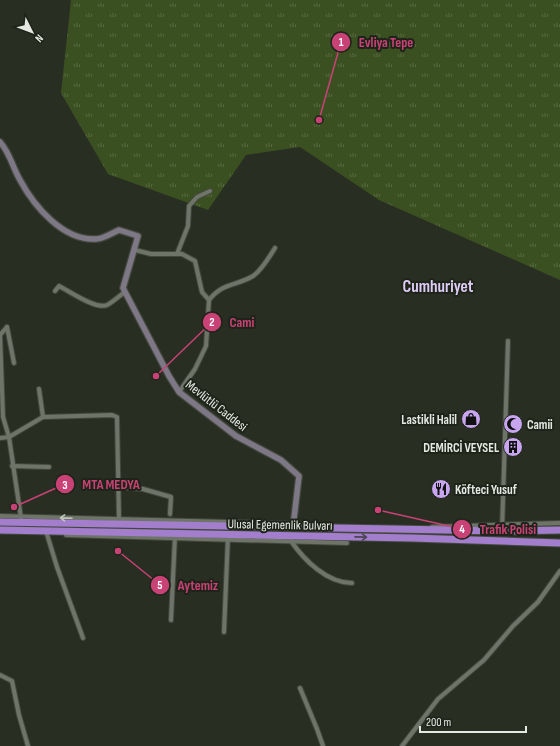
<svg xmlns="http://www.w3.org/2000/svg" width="560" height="746" viewBox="0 0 560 746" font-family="'Sofia Sans Condensed',sans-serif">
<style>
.park{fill:url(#park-tufts)}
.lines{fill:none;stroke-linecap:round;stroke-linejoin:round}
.street-casing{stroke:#44493f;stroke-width:6}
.secondary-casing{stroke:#44493f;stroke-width:8}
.highway-casing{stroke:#44493f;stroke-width:9}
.street{stroke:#6e7568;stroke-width:4}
.secondary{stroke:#7e7886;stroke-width:5.5}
.highway{stroke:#a27ecc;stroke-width:7}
.oneway{stroke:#c1c6bd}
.oneway2{stroke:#4c4458}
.labels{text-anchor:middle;stroke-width:4;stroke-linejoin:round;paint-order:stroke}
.street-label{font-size:13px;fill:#e5e9e2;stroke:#1e2419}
.poi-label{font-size:13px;font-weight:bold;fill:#e5e9e2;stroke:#1e2419;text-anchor:end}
.district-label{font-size:17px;font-weight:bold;fill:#deccf6;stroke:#1e2419}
.leader{fill:none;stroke:#c94276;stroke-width:1.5}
.callout-dot{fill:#c94276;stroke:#1e2419;stroke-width:1.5}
.mark-label{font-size:12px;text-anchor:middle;font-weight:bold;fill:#fff}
.callout-label{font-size:14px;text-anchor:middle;font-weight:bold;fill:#c94276;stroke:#1e2419;stroke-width:4;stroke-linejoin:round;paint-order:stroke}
</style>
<defs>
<pattern id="park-tufts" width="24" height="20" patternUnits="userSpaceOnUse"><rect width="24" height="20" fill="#3b5021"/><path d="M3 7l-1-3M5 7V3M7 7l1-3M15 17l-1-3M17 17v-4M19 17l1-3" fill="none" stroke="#576941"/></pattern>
</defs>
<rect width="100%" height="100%" fill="#282e22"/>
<path class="park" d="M71 0H560V280L379 200 300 147 246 155 208 210 108 174 61 93Z"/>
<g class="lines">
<g class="street-casing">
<g id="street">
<path d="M135 250 151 254H182L195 261 202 292 209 300"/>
<path d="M177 254 188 226 189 206 197 197 210 191"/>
<path d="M55 291 59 286C69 291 96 310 107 305 113 302 119 296 125 292"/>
<path d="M7 327 14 363"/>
<path d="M39 389 43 417"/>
<path d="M179 392 195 369 206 346 209 300C223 282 237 286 253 276 262 270 269 257 275 248"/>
<path d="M0 438 9 437 3 417 0 335 7 327"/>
<path d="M12 466 49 467"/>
<path d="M118 487 143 489 171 497 170 514"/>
<path d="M0 516 308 524"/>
<path d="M21 518 9 437 43 417 112 415 117 417 119 519"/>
<path d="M432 527 560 523"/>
<path d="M46 531 57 567 83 638"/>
<path d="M502 531 508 341"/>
<path d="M66 535 347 543"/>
<path d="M291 541C304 560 327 583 352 583"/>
<path d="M171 620 175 536"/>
<path d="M224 632 228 536"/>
<path d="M0 675 12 681 19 715 28 746"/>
<path d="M300 688 317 729 323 746"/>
<path d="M402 746 438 699 484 660 513 626 538 602 560 571"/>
</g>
</g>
<g class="secondary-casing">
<path id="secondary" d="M0 142C10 153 12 166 20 180 34 206 63 241 96 239 103 239 112 233 119 230L138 236 123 288 169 376 179 392 236 436 281 460 299 476 293 527"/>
</g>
<g class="highway-casing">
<g id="highway">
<path d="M0 522 502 531 560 530"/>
<path d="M0 530 412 538 560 543"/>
</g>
</g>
<use href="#street" class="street"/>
<use href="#secondary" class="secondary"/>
<use href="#highway" class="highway"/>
</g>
<defs><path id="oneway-shaft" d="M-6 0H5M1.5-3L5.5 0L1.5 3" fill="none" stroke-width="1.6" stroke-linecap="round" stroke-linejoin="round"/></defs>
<use class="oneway" href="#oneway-shaft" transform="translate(66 518) rotate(-178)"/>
<use class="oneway2" href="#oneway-shaft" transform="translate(361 537) rotate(1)"/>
<defs>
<g id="shop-disc" transform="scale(1)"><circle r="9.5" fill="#c7a6ef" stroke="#1e2419"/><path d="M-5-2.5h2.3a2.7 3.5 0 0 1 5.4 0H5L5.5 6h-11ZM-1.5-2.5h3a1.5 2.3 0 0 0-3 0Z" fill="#111"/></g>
<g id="mosque-disc" transform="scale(1)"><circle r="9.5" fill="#c7a6ef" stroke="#1e2419"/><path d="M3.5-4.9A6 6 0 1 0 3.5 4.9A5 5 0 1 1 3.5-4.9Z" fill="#111"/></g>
<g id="building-disc" transform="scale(1)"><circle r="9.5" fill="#c7a6ef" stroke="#1e2419"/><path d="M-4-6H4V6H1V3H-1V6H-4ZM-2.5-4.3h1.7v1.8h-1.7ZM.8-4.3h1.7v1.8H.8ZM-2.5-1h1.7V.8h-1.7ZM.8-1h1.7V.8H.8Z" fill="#111"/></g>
<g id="restaurant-disc" transform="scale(1)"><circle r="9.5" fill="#c7a6ef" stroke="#1e2419"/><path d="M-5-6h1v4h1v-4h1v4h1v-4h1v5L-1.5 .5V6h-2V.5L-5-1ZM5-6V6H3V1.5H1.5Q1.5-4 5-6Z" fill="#111"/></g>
</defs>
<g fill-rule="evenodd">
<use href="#shop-disc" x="471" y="419"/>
<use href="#mosque-disc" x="513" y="424"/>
<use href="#building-disc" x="513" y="447"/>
<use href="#restaurant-disc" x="441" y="489"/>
</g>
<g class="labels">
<g class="street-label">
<text transform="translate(217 405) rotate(38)" y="5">Mevlütlü Caddesi</text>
<text transform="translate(280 524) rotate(1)" y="5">Ulusal Egemenlik Bulvarı</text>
</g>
<g class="poi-label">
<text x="457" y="424">Lastikli Halil</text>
<text x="527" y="429" text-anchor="start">Camii</text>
<text x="499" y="452">DEMİRCİ VEYSEL</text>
<text x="455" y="494" text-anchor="start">Köfteci Yusuf</text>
</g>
<g class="district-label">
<text x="438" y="292">Cumhuriyet</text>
</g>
</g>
<path class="leader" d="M319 120L341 42M156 376L212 322M14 507L65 484M378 510L462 529M118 551L160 585"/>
<g class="callout-dot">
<circle cx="319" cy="120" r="4"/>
<circle cx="156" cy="376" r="4"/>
<circle cx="14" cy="507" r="4"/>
<circle cx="378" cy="510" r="4"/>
<circle cx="118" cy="551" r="4"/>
<circle cx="341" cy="42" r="10"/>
<circle cx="212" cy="322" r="10"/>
<circle cx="65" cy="484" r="10"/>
<circle cx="462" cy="529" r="10"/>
<circle cx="160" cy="585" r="10"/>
</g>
<g class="mark-label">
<text x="341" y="46">1</text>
<text x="212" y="326">2</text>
<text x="65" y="489">3</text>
<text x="462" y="533">4</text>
<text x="160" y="589">5</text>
</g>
<g class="callout-label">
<text x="386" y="47">Evliya Tepe</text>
<text x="242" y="327">Cami</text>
<text x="111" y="489">MTA MEDYA</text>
<text x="508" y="534">Trafik Polisi</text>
<text x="198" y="590">Aytemiz</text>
</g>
<g transform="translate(32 32) rotate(132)" stroke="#1e2419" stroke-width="3" paint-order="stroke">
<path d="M0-3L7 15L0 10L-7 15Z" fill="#e5e9e2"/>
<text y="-6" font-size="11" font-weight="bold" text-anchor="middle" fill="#e5e9e2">N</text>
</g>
<path d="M420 726v6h106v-6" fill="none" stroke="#e5e9e2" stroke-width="2"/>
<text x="426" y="726" font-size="12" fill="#e5e9e2" stroke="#1e2419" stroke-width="3" paint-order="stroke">200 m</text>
</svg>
